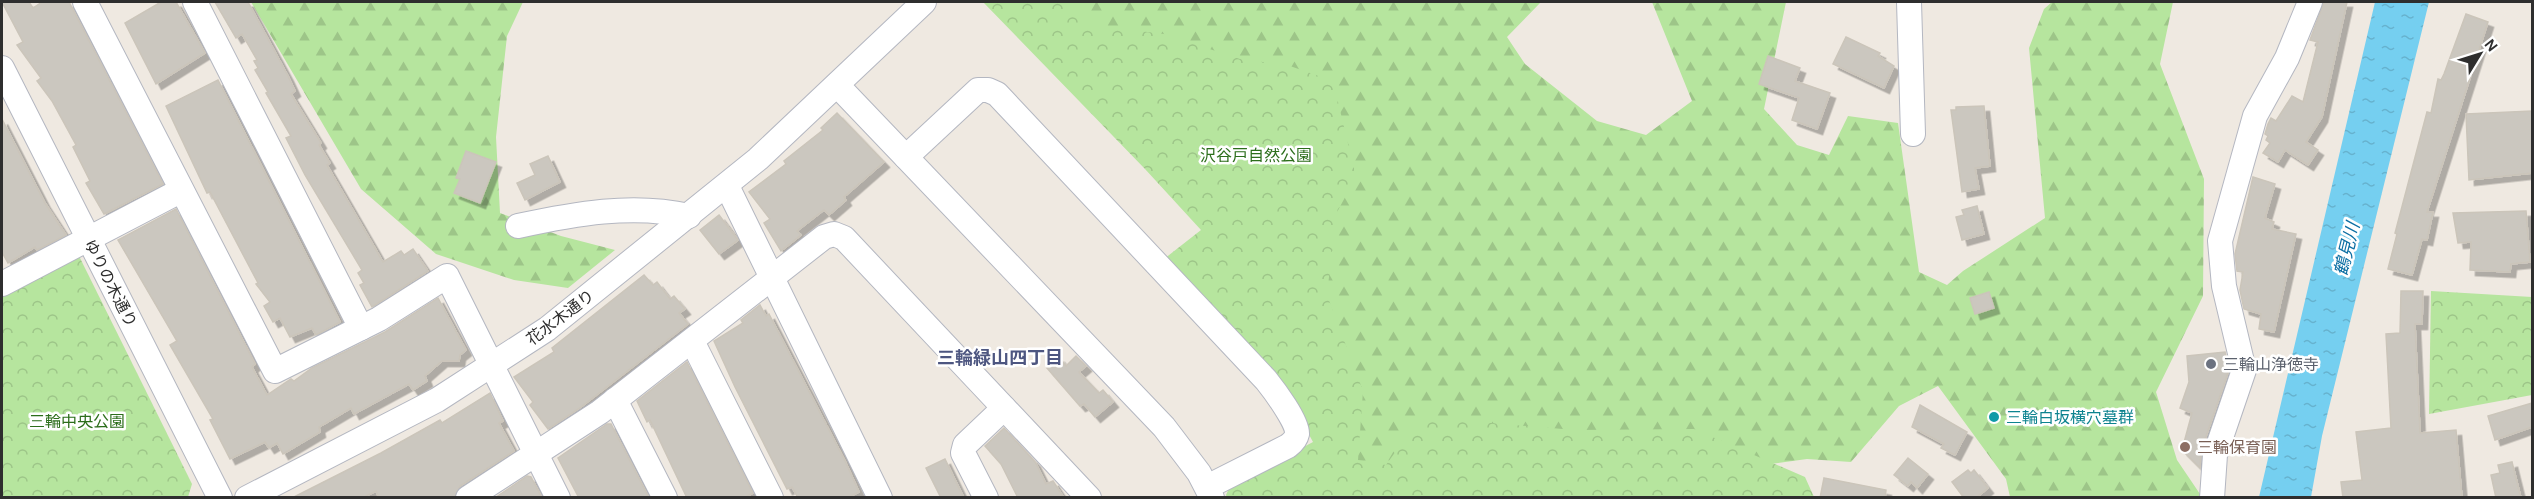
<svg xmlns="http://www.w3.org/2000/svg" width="2534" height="499" viewBox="0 0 2534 499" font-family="Karla,'Noto Sans JP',sans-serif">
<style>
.forest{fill:url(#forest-firs)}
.park{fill:url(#park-crowns)}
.water{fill:url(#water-ripples)}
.building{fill:#cbc7bf;stroke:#cbc5ba;stroke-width:1.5;filter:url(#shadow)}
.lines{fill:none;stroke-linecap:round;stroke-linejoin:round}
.minor-casing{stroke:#b4b7c1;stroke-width:26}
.minor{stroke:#fff;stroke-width:24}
.worship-dot{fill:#6b7280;stroke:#fff;stroke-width:2}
.culture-dot{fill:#0f9aa8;stroke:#fff;stroke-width:2}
.education-dot{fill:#8d6e63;stroke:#fff;stroke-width:2}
.labels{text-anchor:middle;stroke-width:5;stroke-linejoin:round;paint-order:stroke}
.park-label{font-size:16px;fill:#2c6e1b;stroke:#fff}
.street-label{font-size:16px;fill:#2e2e2e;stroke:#fff}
.worship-label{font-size:16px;fill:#5b616d;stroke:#fff;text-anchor:start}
.culture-label{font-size:16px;fill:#0d838f;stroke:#fff;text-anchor:start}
.education-label{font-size:16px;fill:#785e54;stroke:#fff;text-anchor:start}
.water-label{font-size:18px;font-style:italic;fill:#0d6fa3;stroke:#fff}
.neighbourhood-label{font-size:18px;font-weight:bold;fill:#4d5680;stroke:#fff}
</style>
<defs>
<pattern id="forest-firs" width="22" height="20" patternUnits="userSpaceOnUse" patternTransform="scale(1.5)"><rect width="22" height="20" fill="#b6e59e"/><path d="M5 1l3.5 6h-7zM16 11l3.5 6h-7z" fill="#9dc588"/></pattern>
<pattern id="park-crowns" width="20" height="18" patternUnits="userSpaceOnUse" patternTransform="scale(1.5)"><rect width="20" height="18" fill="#b6e59e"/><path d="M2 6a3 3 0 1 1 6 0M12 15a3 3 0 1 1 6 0" fill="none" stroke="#9dc588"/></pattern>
<pattern id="water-ripples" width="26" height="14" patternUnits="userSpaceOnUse" patternTransform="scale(1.5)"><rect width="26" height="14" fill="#75cff0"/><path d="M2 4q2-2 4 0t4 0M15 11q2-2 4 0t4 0" fill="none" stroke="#66b2ce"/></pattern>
<filter id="shadow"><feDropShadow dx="5.5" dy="5.5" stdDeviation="0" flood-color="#0004"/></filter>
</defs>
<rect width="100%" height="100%" fill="#efe9e1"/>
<g class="forest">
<path d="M251 2H523L507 36 496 137 500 213 561 236 615 250 568 288 514 280 436 254 361 189Z"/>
<path d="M1032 2H1541L1507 37 1525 64 1597 121 1646 135 1692 101 1652 2H1786L1764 109 1797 145 1829 155 1848 116 1898 123 1919 272 1947 285 1963 271 2045 218 2029 48 2044 9 2052 2H2173L2160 64 2204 179 2203 296 2156 392 2177 460 2202 497H2010L2006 479 1938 386 1899 406 1851 462 1807 459 1683 476 1320 497 1318 440 1338 370Z"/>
</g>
<g class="park">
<path d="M983 2H1067L1090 25 1164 34 1240 59 1290 66 1333 81 1356 177 1336 214 1327 295 1363 391 1358 460 1386 465 1420 417 1575 430 1694 429 1805 477 1814 497H1227L1226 495 1230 486 1313 442 1285 390 1164 259 1201 230 1145 169Z"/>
<path d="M79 256 192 484 188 497 2 498V294Z"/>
<path d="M2431 291 2532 297V395L2429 414Z"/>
</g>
<path class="water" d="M2375 2H2429L2322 436 2311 497H2259Z"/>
<g class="building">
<path d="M2 2H29L33 8 42 2H69L163 184 104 214 86 183 90 181 73 147 76 145 52 101 37 81 41 78 17 45 23 42Z"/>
<path d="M161 2H176L205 53 156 84 125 23Z"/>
<path d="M215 2H248L288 76 295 91 291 94 321 143 319 145 330 163 327 165 383 262 401 251 404 255 413 249 428 271 372 307 360 285 364 283 358 273 362 270 305 175 286 138 291 136 266 93 268 92 255 70 258 68 254 61 257 60 242 34 236 38Z"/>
<path d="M2324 2H2347L2322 117 2306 142 2318 150 2308 165 2285 150 2278 162 2263 153 2270 143 2266 140 2268 136 2265 134 2268 124 2271 118 2276 121 2292 96 2303 102 2318 42 2310 40Z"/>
<path d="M2466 14 2488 22 2427 212H2433L2427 240 2422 239 2412 275 2388 269 2397 234 2395 233 2427 112 2431 113 2438 79 2441 80 2444 74Z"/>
<path d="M1846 37 1880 53 1878 56 1894 66 1884 88 1833 64Z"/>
<path d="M1768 56 1800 68 1795 81 1830 93 1817 129 1792 120 1799 98 1759 84Z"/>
<path d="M218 80 340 322 316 335 312 328 290 337 280 318 273 322 264 306 270 302 256 284 258 283 210 192 207 193 166 106Z"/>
<path d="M1984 106 1990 166 1975 168 1979 189 1962 192 1951 110H1956V107Z"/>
<path d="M2532 111V173L2469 180 2466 114Z"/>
<path d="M837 113 884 162 844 197 846 200 829 215 824 210 797 231 801 235 781 251 764 223 770 219 749 192 786 164 784 161 823 130 821 128Z"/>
<path d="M2 119 45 203 66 235 37 250 35 247 8 263 2 252Z"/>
<path d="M466 151 496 162 480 203 454 193 460 179 456 178Z"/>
<path d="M548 156 560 182 525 200 517 183 535 175 530 164Z"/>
<path d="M2253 177 2275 184 2265 218 2274 222 2272 229 2296 234 2274 332 2259 329 2261 314 2244 309 2240 290 2243 272 2237 271 2235 254Z"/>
<path d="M1977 206 1984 234 1962 240 1956 217 1964 215 1962 210Z"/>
<path d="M176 209 255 364 252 367 267 395 291 379 294 381 312 368 385 332 438 298 466 350 460 355 459 361H442L425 376 427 381 413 390 409 384 354 414 351 408 319 427 320 432 283 454 277 443 269 448 265 442 230 459 210 420 213 419 170 345 177 341 118 240Z"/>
<path d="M2526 211 2530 262 2511 264 2510 272 2470 270 2471 242 2458 243 2453 213Z"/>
<path d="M719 215 738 240 719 254 700 230Z"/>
<path d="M644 275 653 285 657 282 670 299 674 296 685 309 679 313 688 324 581 407 548 429 530 405 533 402 514 377 554 352 552 348Z"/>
<path d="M2401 291H2423L2422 324H2415L2420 433 2456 430 2462 498H2343L2341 482 2362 480 2356 432 2391 428 2386 334 2400 333Z"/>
<path d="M1989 292 1994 308 1975 314 1970 298Z"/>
<path d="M760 305 766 316 769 314 845 461 859 492 847 498H798L792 487 787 489 735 387 714 341 743 323 741 320Z"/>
<path d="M2225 352 2229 370 2201 451 2200 468 2182 450 2192 413 2180 408 2189 382 2187 356Z"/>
<path d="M1076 356 1086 366 1079 372 1099 393 1103 390 1113 402 1095 417 1084 404 1080 406 1047 368 1059 357 1066 366Z"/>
<path d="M687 362 753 493 744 498H687L650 420 647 422 637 401Z"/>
<path d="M490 393 503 421 499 423 514 451 460 486 454 498H379L376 491 362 498H292L381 453 440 420 442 423Z"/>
<path d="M2532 403V427L2495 440 2488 416Z"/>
<path d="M1920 405 1967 432 1955 455 1941 448 1944 444 1912 427Z"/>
<path d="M607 424H611L649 498H579L558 458Z"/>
<path d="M1004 428 1035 462 1046 484 1053 481 1064 498H1014L1017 496 1001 464 985 446Z"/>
<path d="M1908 458 1928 474 1917 488 1911 482 1908 486 1894 475Z"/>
<path d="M945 459 964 498H941L926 468Z"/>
<path d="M2512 462 2521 498H2496L2491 475 2500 473 2498 465Z"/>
<path d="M1968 470 1971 473 1974 470 1988 488 1976 498H1964L1952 482Z"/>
<path d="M527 476 531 477 542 498H495Z"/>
<path d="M1824 478 1886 490 1885 498H1820Z"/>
</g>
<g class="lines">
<g class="minor-casing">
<g id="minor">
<path d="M85 2 275 371 379 319 447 276 558 498"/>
<path d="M195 2 361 328"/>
<path d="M1909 2 1913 134"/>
<path d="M2 68 220 498"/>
<path d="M837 85 1164 427 1199 473 1212 498"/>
<path d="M906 157 978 90H988L997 94 1266 380C1274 390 1298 422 1297 434 1296 439 1292 443 1288 446L1207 487"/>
<path d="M727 186 880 498"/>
<path d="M518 226C574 214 632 203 689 216"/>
<path d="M2 284 180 191"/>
<path d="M692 341 771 498"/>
<path d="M615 400 665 498"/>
<path d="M247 498 437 400 547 329 758 159 924 2"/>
<path d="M468 498 600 412 824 237 834 234 844 238 1089 498"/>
<path d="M986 498 963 453 965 445 1004 408"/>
<path d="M2212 498 2215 455 2244 370 2224 286 2220 241 2255 116 2287 58 2310 2"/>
</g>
</g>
<use href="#minor" class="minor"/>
</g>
<circle class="worship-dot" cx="2211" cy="364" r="6"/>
<circle class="culture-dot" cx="1994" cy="417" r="6"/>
<circle class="education-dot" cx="2185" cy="447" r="6"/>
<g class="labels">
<g class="park-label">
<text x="1256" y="161">沢谷戸自然公園</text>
<text x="77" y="427">三輪中央公園</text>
</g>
<g class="street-label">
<text transform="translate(111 283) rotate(63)" y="6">ゆりの木通り</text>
<text transform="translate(560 317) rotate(-37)" y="6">花水木通り</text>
</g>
<g class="worship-label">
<text x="2223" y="370">三輪山浄徳寺</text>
</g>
<g class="culture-label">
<text x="2006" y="423">三輪白坂横穴墓群</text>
</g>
<g class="education-label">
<text x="2197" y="453">三輪保育園</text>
</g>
<g class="water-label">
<text transform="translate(2347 249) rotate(-76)" y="6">鶴見川</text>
</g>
<g class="neighbourhood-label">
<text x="1000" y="364">三輪緑山四丁目</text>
</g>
</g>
<rect width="2534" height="499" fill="none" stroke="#2e2e2e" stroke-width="6"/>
<g transform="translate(2480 54) rotate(52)" stroke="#ffffff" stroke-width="4.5" paint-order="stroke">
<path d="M0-4.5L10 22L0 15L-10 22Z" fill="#2e2e2e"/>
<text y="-9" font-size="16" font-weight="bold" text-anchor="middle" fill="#2e2e2e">N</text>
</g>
</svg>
